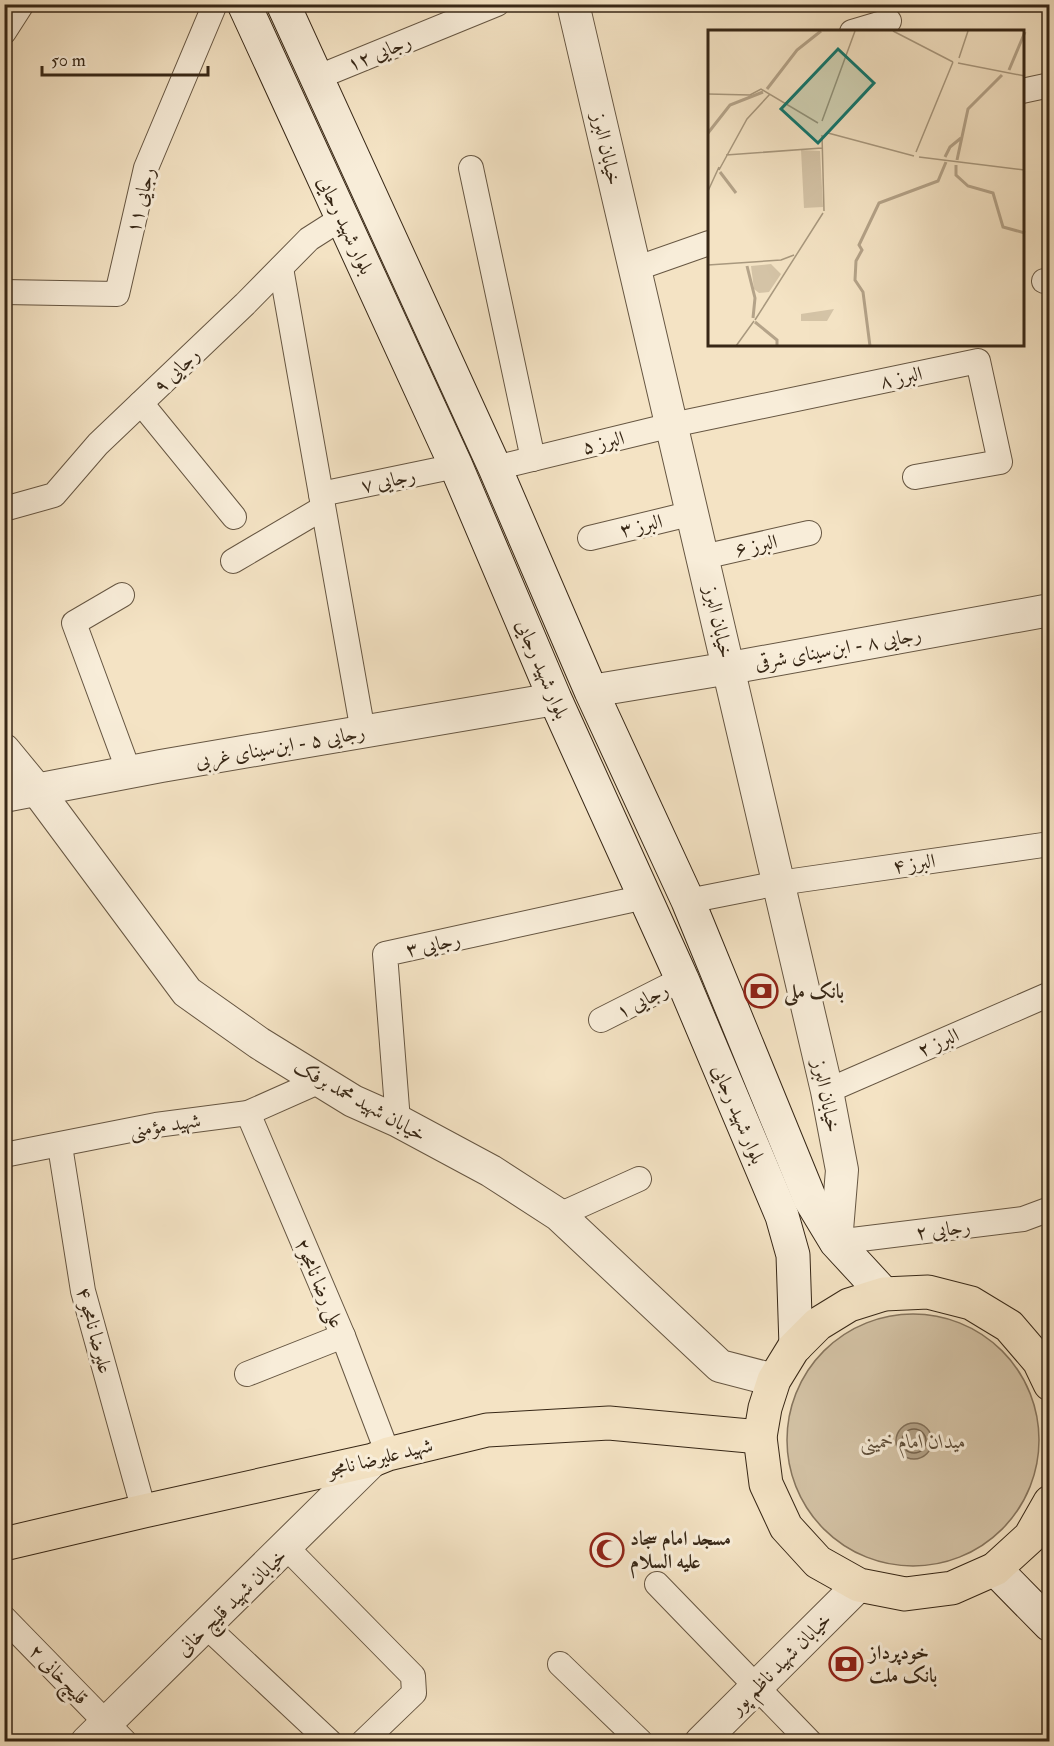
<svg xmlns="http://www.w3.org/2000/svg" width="1054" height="1746" viewBox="0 0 1054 1746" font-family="'IM FELL Double Pica',Amiri,serif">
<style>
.green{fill:#d4c3a6;stroke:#86755e;stroke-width:1.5}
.water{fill:#b4a389;stroke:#82715b;stroke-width:1.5}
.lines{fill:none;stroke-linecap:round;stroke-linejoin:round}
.shore{stroke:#766550;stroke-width:1.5}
.minor-casing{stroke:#665642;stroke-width:26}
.tertiary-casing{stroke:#665642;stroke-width:34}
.secondary-casing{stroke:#372716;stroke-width:35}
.primary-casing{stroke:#372716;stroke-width:35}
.minor{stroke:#f8edd9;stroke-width:24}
.tertiary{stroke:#f8edd9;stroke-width:32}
.secondary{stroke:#f8edd9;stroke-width:33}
.primary{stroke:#f4e3c4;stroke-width:33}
.labels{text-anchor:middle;stroke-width:6;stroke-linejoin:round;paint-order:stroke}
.street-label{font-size:20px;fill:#372716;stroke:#f8edd9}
.poi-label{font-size:20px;font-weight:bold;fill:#372716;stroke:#f8edd9;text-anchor:start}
.park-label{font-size:20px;font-style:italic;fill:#5e4e3a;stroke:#f8edd9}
.inset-river{fill:none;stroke:#b4a389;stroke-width:3}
.inset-road{fill:none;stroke:#a8987e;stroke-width:1.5}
.view{fill:#0f766e;fill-opacity:0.15;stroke:#0f766e;stroke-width:3}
.inset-edge{fill:none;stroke:#372716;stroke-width:3}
</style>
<rect width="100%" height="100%" fill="#f4e3c4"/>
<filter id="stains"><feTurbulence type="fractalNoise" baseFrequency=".00333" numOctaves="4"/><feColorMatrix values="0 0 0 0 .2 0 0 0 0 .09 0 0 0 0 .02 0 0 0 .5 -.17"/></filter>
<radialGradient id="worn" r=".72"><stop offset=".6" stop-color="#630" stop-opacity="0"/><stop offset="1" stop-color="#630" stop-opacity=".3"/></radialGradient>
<circle class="green" cx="913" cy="1440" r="126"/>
<circle class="water" cx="914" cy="1441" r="18"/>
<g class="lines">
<circle class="shore" cx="914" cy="1441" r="12"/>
<g class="minor-casing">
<g id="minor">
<path d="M4 32 22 4"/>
<path d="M852 32 889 21"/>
<path d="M316 78 497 4"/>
<path d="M1022 91 1050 85"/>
<path d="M471 168 533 459"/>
<path d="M281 268 363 732"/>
<path d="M635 269 709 243"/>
<path d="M1044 281 1050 280"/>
<path d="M4 292 117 294 146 168 215 4"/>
<path d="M141 403 234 517"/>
<path d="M495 468 672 425 978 361 1000 462 915 477"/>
<path d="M321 494 456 466"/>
<path d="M4 509 54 495 98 444 245 304 309 239 342 218"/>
<path d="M590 538 693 513"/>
<path d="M703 557 809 533"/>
<path d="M233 561 323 508"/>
<path d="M122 595 74 623 129 772"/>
<path d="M688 901 779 883 1050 844"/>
<path d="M601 1020 682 979"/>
<path d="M827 1091 1050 994"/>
<path d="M248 1113 343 1336 388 1454"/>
<path d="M398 1121 385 954 645 897"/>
<path d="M60 1146 83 1291 144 1511"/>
<path d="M4 1155 156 1125 248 1113 320 1081"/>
<path d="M559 1215 639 1179"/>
<path d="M836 1242 1023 1219 1050 1209"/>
<path d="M247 1374 343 1336"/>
<path d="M286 1547 413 1676 414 1693 363 1742"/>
<path d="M657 1584 810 1742"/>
<path d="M4 1618 125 1742"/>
<path d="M206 1626 330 1742"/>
<path d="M560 1664 641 1742"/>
</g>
</g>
<g class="tertiary-casing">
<g id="tertiary">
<path d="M573 4 827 1091 842 1170 836 1242"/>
<path d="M591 691 730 668 1050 610"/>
<path d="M4 750 37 790 187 992 259 1043 353 1101 398 1121 491 1171 559 1215 720 1366 774 1380"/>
<path d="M4 796 161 766 555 699"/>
<path d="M87 1742 373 1460"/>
<path d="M701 1742 859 1585"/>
</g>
</g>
<g class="secondary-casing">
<g id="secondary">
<path d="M244 4 456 466 555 699 682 979 782 1216 793 1255 796 1346"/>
<path d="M283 4 495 468 591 691 688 901 810 1199 836 1242 884 1294"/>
<path d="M995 1569 1050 1625"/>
</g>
</g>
<g class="primary-casing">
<g id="primary">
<path d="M1050 1384 1039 1361 1009 1326 971 1303 928 1292 884 1294 849 1305 818 1324 793 1349 774 1380 765 1408 760 1437 766 1484 786 1527 818 1562 859 1585 905 1594 952 1588 995 1569 1030 1537 1050 1502"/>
<path d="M4 1544 144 1511 373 1460 388 1454 487 1430 609 1423 760 1437"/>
</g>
</g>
<use href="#minor" class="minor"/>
<use href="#tertiary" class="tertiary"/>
<use href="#secondary" class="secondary"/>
<use href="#primary" class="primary"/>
</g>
<defs>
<g id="bank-ring" transform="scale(1.725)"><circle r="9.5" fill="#f8edd9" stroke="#8f2418" stroke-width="1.5"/><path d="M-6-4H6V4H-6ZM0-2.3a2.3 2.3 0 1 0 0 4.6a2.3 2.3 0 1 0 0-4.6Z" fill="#8f2418"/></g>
<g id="mosque-ring" transform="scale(1.725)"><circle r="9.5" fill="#f8edd9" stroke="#8f2418" stroke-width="1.5"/><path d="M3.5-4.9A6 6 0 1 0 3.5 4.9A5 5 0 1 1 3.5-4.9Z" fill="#8f2418"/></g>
</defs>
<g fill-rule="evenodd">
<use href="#bank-ring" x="761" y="991"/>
<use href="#mosque-ring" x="607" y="1550"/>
<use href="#bank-ring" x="846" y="1664"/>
</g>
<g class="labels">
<g class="street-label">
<text transform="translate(379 52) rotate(-22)" y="7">رجایی ۱۲</text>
<text transform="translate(607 149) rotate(77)" y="7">خیابان البرز</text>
<text transform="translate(140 200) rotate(-76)" y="7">رجایی ۱۱</text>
<text transform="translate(346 225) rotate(65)" y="7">بلوار شهید رجایی</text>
<text transform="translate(176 370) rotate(-44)" y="7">رجایی ۹</text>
<text transform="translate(901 377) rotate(-12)" y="7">البرز ۸</text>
<text transform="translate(603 442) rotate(-14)" y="7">البرز ۵</text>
<text transform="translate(388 480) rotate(-12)" y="7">رجایی ۷</text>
<text transform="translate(641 525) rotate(-13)" y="7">البرز ۳</text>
<text transform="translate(756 545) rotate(-12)" y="7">البرز ۶</text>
<text transform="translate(719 622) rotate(77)" y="7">خیابان البرز</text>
<text transform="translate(838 648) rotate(-10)" y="7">رجایی ۸ - ابن‌سینای شرقی</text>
<text transform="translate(543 669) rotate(67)" y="7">بلوار شهید رجایی</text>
<text transform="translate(280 746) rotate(-10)" y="7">رجایی ۵ - ابن‌سینای غربی</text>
<text transform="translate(914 863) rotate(-8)" y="7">البرز ۴</text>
<text transform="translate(433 944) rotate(-12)" y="7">رجایی ۳</text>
<text transform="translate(642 1000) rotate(-27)" y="7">رجایی ۱</text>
<text transform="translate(938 1042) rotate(-24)" y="7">البرز ۲</text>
<text transform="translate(827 1096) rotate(78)" y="7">خیابان البرز</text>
<text transform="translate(360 1100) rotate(29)" y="7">خیابان شهید محمد برفک</text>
<text transform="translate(739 1114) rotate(67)" y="7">بلوار شهید رجایی</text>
<text transform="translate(165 1125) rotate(-9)" y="7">شهید مؤمنی</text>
<text transform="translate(943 1229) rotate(-7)" y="7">رجایی ۲</text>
<text transform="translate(320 1283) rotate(67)" y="7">علی رضا نامجو۲</text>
<text transform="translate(95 1330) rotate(75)" y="7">علیرضا نامجو ۴</text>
<text transform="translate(380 1457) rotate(-14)" y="7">شهید علیرضا نامجو</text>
<text transform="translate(231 1602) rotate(-44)" y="7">خیابان شهید قلیچ خانی</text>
<text transform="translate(780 1663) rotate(-45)" y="7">خیابان شهید ناظم پور</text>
<text transform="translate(59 1674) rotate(46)" y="7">قلیچ‌خانی ۲</text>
</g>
<g class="poi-label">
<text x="784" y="998">بانک ملی</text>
<text x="630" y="1545">مسجد امام سجاد<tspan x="630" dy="23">علیه السلام</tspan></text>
<text x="869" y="1659">خودپرداز<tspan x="869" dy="23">بانک ملت</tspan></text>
</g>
<g class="park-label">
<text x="913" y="1448">میدان امام خمینی</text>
</g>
</g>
<g transform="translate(708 30)">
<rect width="316" height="316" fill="#f4e3c4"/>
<path d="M93 120 112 121 115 177 96 178ZM63 234 73 244 61 262 51 263 46 259 43 236ZM126 279 119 291H93V284Z" fill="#d4c3a6"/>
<path class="inset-river" d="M301 40 317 2M59 59 89 20 113 1M0 103 22 75 55 62M237 127 242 117 253 108M249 130 260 79 294 45M248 135V145L260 156 285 163 295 197 317 203M12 142 28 163M39 236 47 268 45 288M47 292 69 310V316M162 316 155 262 147 250 148 231 154 220 151 215 171 173 230 151 238 132"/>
<path class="inset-road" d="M185 1 245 32M251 28 260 1M250 33 317 46M0 64 42 65 53 59 110 93M114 91 147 1M120 103 206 126M114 105 116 181M208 122 245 32M18 125 114 118M211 127 317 140M11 140 39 89 62 64M0 161 11 137M0 235 73 230 86 225M47 290 115 183M28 316 46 291"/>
<path class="view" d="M130 19 166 53 110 113 73 79Z"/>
<rect width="316" height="316" class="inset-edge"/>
</g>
<rect width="1054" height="1746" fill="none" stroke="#f4e3c4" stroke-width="24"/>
<rect x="6" y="6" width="1042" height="1734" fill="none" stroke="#372716" stroke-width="3"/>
<rect x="12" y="12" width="1030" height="1722" fill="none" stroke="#372716" stroke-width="1.5"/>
<path d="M42 66v9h166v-9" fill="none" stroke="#372716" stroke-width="3"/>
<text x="51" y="66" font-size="18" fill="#372716" stroke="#f8edd9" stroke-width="4.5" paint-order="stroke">50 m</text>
<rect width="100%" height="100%" filter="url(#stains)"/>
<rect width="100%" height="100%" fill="url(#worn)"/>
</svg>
